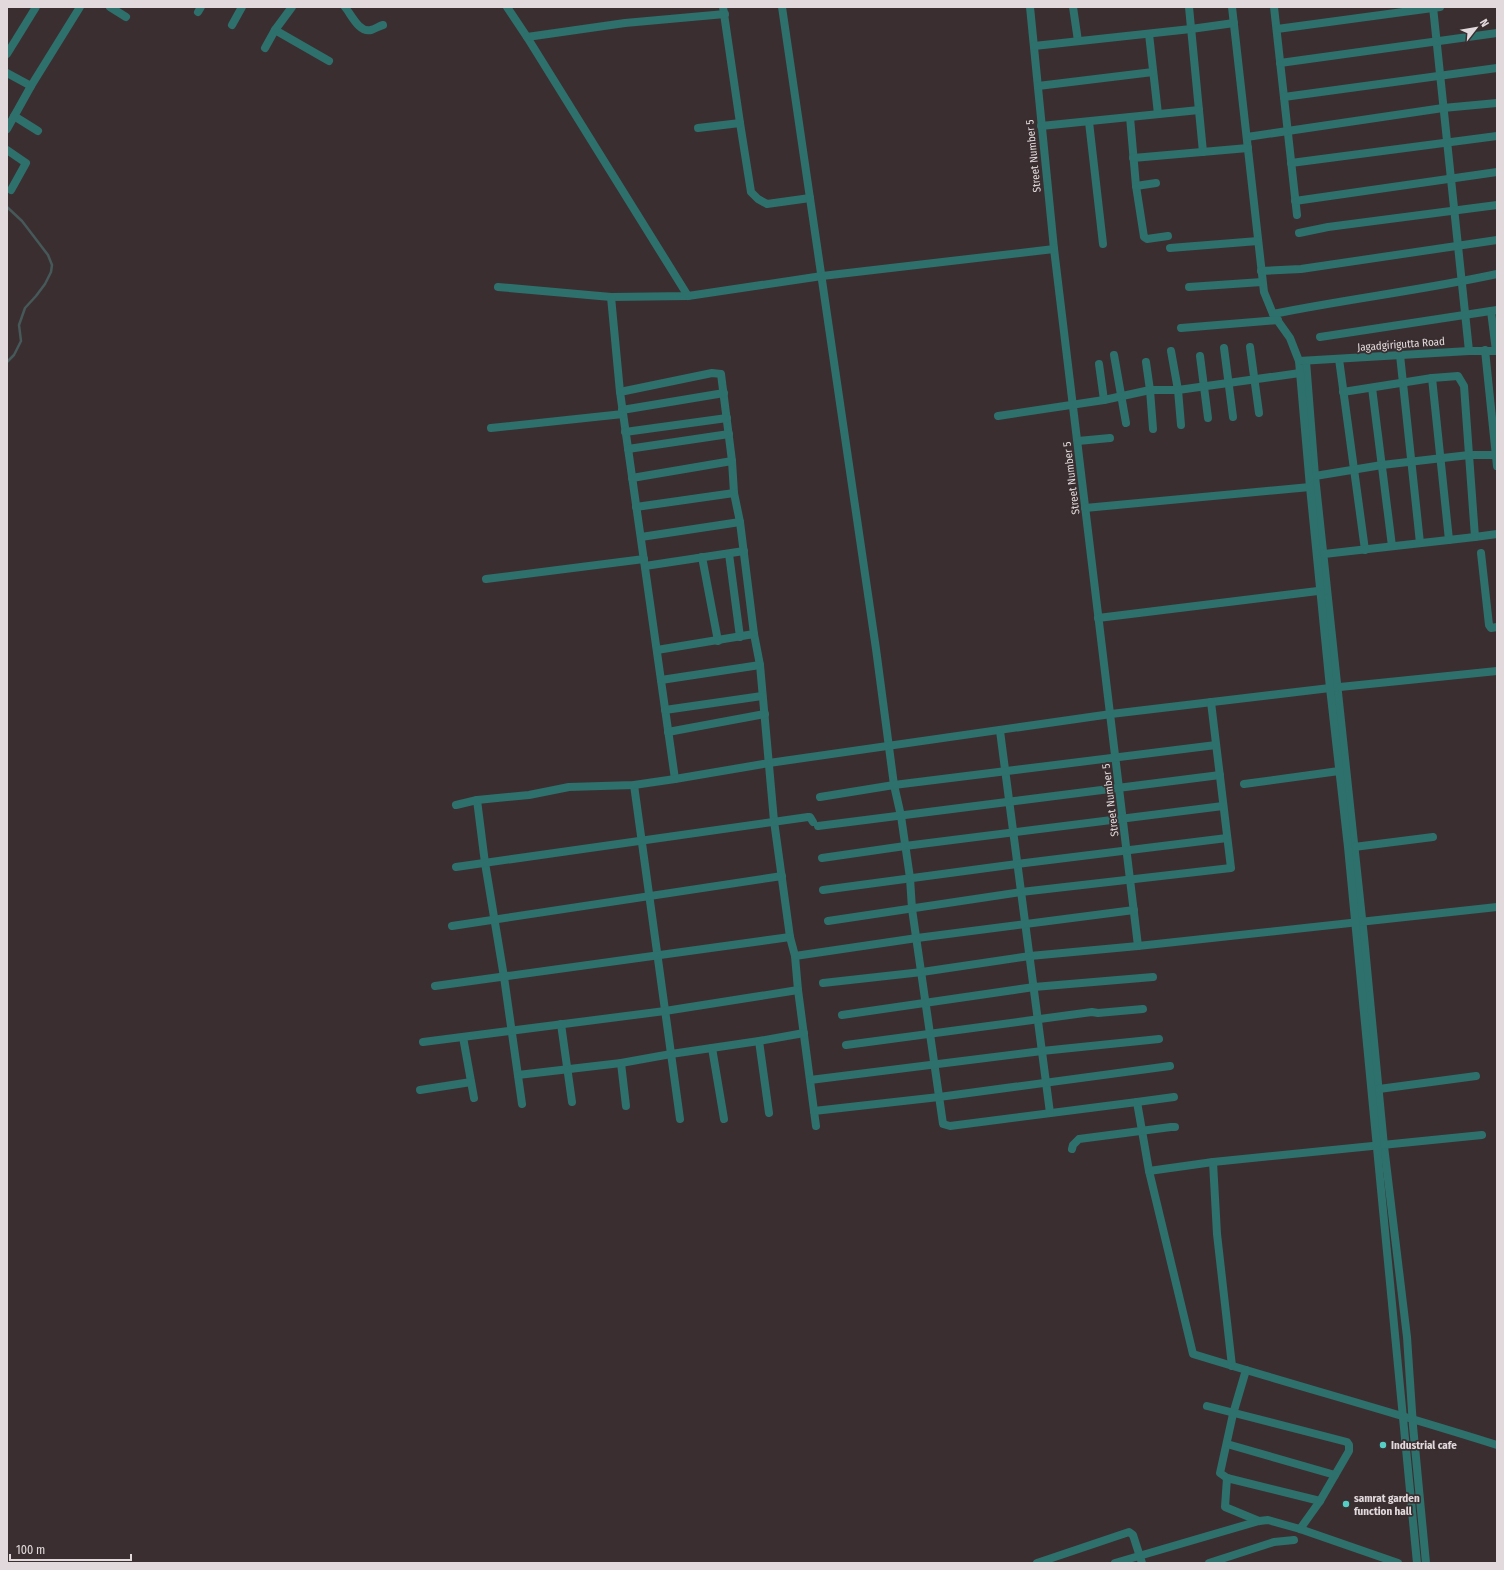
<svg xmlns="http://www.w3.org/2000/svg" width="1504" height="1570" viewBox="0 0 1504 1570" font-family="'Fira Sans Condensed',sans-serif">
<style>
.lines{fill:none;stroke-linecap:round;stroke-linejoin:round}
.stream{stroke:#465857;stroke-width:2.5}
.minor{stroke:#2e706b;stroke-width:8}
.poi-dot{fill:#55cec5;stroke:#3a2e31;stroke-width:1.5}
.labels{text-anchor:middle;stroke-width:3.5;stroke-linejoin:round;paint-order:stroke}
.street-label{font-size:11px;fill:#e1d9db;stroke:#3a2e31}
.poi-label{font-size:11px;font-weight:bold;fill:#e1d9db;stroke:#3a2e31;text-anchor:start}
</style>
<rect width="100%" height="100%" fill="#3a2e31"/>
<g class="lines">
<path class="stream" d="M7 207 22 221 48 255 52 265 51 272 45 284 36 296 25 308 19 325 21 341 14 355 7 362"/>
<g class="minor">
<path d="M110 7 126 17"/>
<path d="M345 7C351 14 359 33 371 30 375 29 379 26 383 25"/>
<path d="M507 7 527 37 688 296"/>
<path d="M723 7 740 123 751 192 758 199 767 204 810 198"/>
<path d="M782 7 876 649 894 785 901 816 910 878 912 909 943 1124 950 1126 1137 1102 1149 1171 1193 1354C1294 1385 1396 1413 1497 1445"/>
<path d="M1030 7 1054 249 1138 946"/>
<path d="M1073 7 1078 41"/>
<path d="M1189 7 1203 152"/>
<path d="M1232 7 1264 292 1273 314 1290 338 1299 361"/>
<path d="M1274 7 1297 215"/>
<path d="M1433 7 1469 351"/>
<path d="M198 12 201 7"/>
<path d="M232 25 242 7"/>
<path d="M1277 29 1440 7"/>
<path d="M275 30 329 61"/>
<path d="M1149 34 1158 114"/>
<path d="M527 37 625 23 725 14"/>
<path d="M1034 46 1191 29 1234 23"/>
<path d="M265 48 275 30 292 7"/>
<path d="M7 54 36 7"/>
<path d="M1280 63 1497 33"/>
<path d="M7 73 31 86"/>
<path d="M1038 86 1153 72"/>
<path d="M1284 97 1497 68"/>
<path d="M14 116 38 131"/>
<path d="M1130 117 1136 186 1144 237 1147 239 1168 236"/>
<path d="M1089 122 1103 244"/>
<path d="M1041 126 1199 110"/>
<path d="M698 128 740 123"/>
<path d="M7 129 31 86 80 7"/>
<path d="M1247 137 1443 108 1497 103"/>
<path d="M7 150 26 163 11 190"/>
<path d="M1133 158 1248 148"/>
<path d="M1291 163 1497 136"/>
<path d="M1136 186 1156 183"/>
<path d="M1295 201 1497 172"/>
<path d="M1299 233 1328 227 1497 205"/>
<path d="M1170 248 1258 241"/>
<path d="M1261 271 1301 269 1497 240"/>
<path d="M498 287 611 297 688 296 822 276 1054 249"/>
<path d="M1189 287 1262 282"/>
<path d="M611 297 620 392 675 779"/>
<path d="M1491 311 1496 351"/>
<path d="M1273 314C1347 299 1423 290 1497 274"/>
<path d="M1181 328 1278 320"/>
<path d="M1320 337 1497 310"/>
<path d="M1250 347 1259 413"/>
<path d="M1224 348 1233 417"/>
<path d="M1485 350 1497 466"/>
<path d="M1171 351 1178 390 1181 425"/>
<path d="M1114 355 1126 423"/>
<path d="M1400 355 1420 543"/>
<path d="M1200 356 1208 418"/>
<path d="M1339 359 1365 550"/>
<path d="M1306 361 1315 476 1364 937 1384 1146 1407 1337 1413 1426 1426 1563"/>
<path d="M1146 362 1150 390 1153 429"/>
<path d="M1099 364 1104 400"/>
<path d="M1432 378 1449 540"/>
<path d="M1372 388 1392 546"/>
<path d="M620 392 712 373 721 374 732 461 734 493 740 522 754 634 760 665 774 821 790 937 795 956 798 990 816 1126"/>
<path d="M1343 392 1432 378 1458 376 1464 386 1475 537 1497 534"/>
<path d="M622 410 724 393"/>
<path d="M998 416 1104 400 1150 390H1178L1300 373"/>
<path d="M491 428 623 414"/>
<path d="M625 432 727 418"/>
<path d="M1078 441 1110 438"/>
<path d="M628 449 729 434"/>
<path d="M1315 476 1382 465 1469 455H1497"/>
<path d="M632 478 732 461"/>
<path d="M636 507 734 493"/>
<path d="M1085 508 1310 487"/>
<path d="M641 537 740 522"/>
<path d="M1481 553 1489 625 1491 628 1497 627"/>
<path d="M729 554 740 637"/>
<path d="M1324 554 1475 537"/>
<path d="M702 557 718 641"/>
<path d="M645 566 744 551"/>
<path d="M486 579 644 559"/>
<path d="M1098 618 1326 590"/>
<path d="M657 650 754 634"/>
<path d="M661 680 760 665"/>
<path d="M665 710 762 696"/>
<path d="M1000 731 1050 1113"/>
<path d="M668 732 765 714"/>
<path d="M1244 784 1339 771"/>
<path d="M634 785 680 1119"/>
<path d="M820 797 894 785 1216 745"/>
<path d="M477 800 485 863 504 977 522 1104"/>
<path d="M456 805 477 800 529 795 569 787 634 785 675 779 769 763 1111 714 1330 688 1497 671"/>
<path d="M818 826 1220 775"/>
<path d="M1354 847 1433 837"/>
<path d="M822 858 905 846 1223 806"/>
<path d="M456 867 808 817H810L813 822"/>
<path d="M823 890 1017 864 1227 838"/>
<path d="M828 921 1021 892 1231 868 1211 702"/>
<path d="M452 926 782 876"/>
<path d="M795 956 917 938 1134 910"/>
<path d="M823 983 922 972 1030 956 1138 946 1497 907"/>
<path d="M435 986 790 937"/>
<path d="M842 1015 1034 987 1153 977"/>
<path d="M561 1024 572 1102"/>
<path d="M463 1037 474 1098"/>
<path d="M759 1041 769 1113"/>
<path d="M423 1042 665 1011 798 990"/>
<path d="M846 1045 1092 1012 1098 1013 1143 1009"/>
<path d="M712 1048 724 1119"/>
<path d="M621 1063 626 1106"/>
<path d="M518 1075 621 1063 671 1054 759 1041 804 1033"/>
<path d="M810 1080 1042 1051 1159 1039"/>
<path d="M1379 1089 1476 1076"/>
<path d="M420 1090 471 1082"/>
<path d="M1137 1102 1174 1097"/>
<path d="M814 1111 939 1097 1170 1066"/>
<path d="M1072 1149 1073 1145 1079 1139 1171 1127H1175"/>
<path d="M1213 1162 1217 1234 1232 1366"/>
<path d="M1149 1171 1213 1162 1482 1135"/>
<path d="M1246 1370 1233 1414 1220 1473 1227 1478 1320 1501"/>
<path d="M1207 1406 1347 1442 1349 1445V1451L1320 1501 1300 1529"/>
<path d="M1227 1444 1335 1475"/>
<path d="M1227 1478 1225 1507 1259 1521"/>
<path d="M1037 1563 1129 1532 1133 1535 1142 1563"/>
<path d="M1115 1563 1259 1521 1268 1520 1300 1529 1398 1563"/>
<path d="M1209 1563 1274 1542 1294 1540"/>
<path d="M1417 1563 1348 847 1330 688 1310 487 1299 361 1469 351H1497"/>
</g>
</g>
<g class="poi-dot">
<circle cx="1383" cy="1445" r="4"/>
<circle cx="1346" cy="1504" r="4"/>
</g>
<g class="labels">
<g class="street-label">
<text transform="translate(1033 156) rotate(-96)" y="4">Street Number 5</text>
<text transform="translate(1401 344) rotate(-4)" y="4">Jagadgirigutta Road</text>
<text transform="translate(1071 478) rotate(-97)" y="4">Street Number 5</text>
<text transform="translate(1110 800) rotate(-97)" y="4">Street Number 5</text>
</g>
<g class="poi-label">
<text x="1391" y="1449">Industrial cafe</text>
<text x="1354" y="1502">samrat garden<tspan x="1354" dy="13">function hall</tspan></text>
</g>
</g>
<rect width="1504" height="1570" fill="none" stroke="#e1d9db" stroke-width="16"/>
<g transform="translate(1476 28) rotate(59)" stroke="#3a2e31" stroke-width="3" paint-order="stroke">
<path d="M0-3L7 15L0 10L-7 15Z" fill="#e1d9db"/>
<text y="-6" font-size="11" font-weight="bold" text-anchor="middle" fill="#e1d9db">N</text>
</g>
<path d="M10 1554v6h121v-6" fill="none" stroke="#e1d9db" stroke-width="2"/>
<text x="16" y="1554" font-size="12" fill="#e1d9db" stroke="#3a2e31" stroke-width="3" paint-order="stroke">100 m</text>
</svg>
